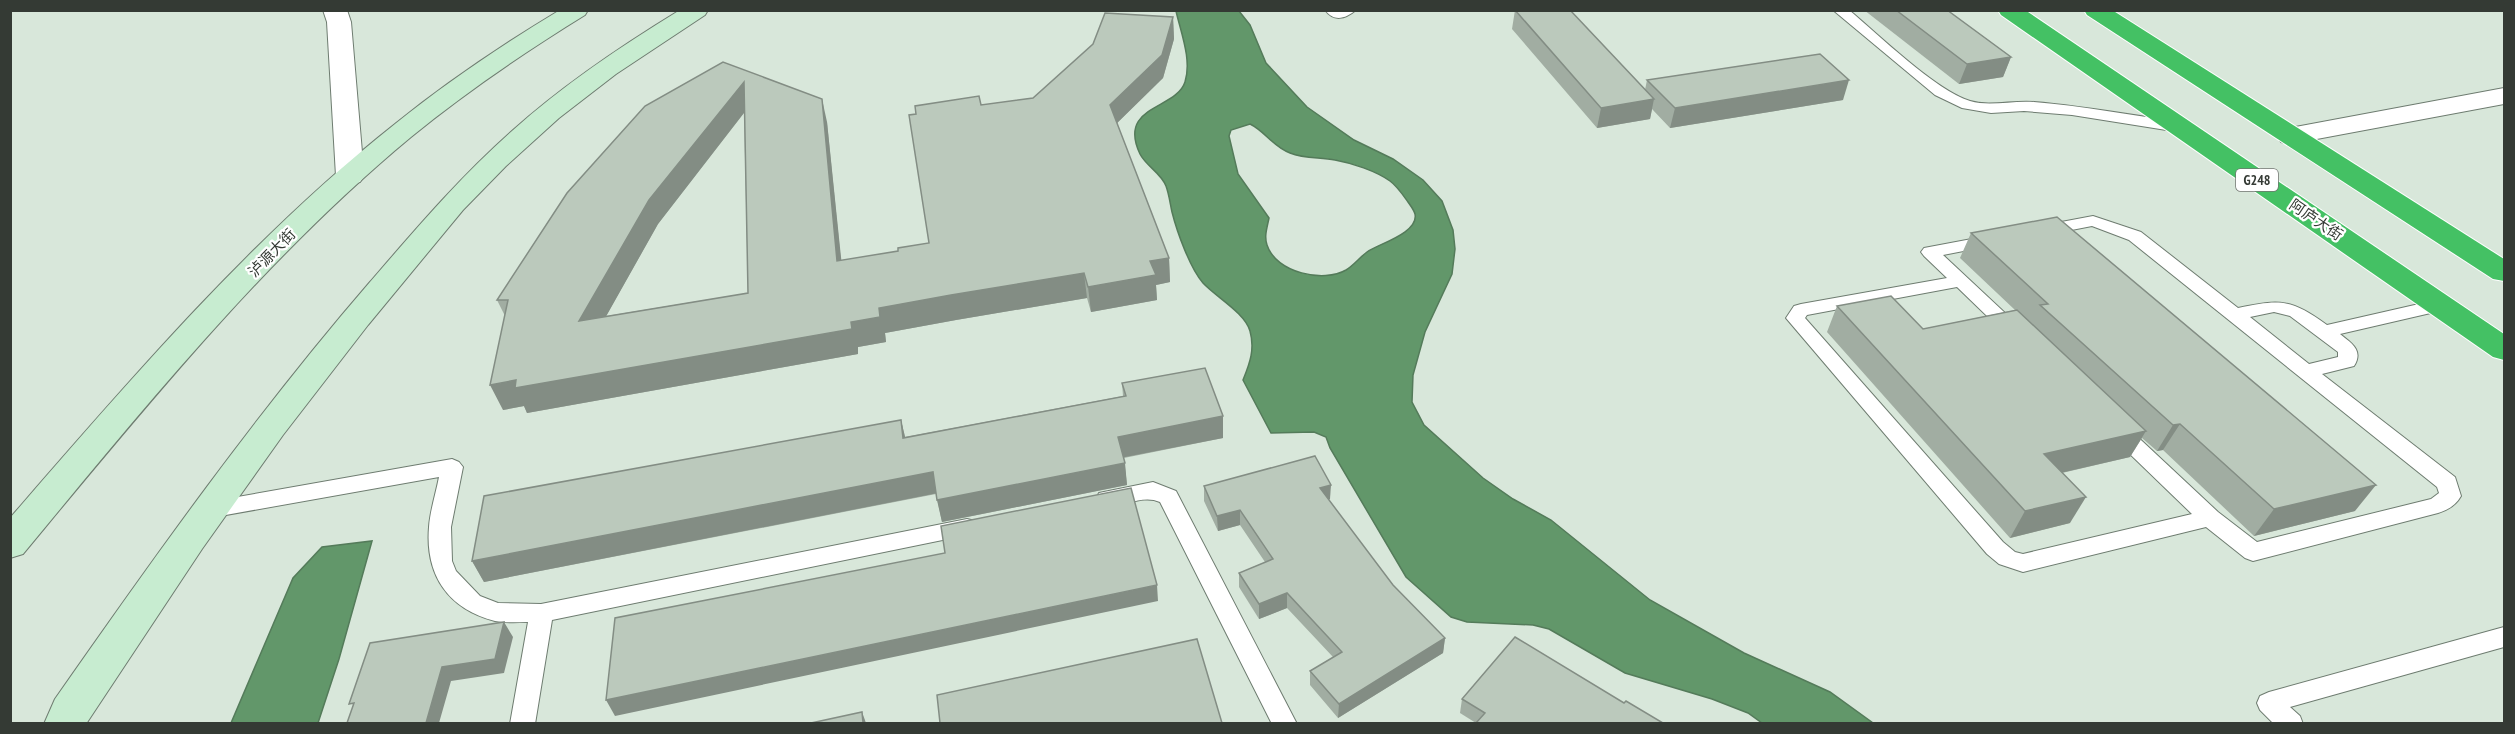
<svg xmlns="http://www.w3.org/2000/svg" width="2515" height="734" viewBox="0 0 2515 734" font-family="'PT Sans Narrow','Noto Sans SC',sans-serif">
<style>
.water{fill:#62976a;stroke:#547b5a;stroke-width:1.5;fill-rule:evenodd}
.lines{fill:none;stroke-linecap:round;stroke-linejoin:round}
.lane-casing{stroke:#6e7c70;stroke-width:2}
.street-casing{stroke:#6e7c70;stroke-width:2}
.secondary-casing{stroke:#6e7c70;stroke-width:2}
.highway-casing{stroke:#fff;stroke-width:2}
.lane{fill:#fff;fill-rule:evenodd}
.street{fill:#fff;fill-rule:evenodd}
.secondary{fill:#c7ecd0;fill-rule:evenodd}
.highway{fill:#44c164;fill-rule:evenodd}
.wall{fill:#a1ada2;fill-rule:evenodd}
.shaded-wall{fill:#838d84}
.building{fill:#bbc9bc;stroke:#838d84;stroke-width:1.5;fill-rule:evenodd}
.labels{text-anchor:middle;stroke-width:4.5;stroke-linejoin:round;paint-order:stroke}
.shield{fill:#fff;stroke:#717571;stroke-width:1.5}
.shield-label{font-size:14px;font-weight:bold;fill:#343a34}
.street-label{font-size:15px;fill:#343a34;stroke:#fff}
</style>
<rect width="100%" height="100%" fill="#d8e7da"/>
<g class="water">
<path d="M1176 11H1239L1250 25 1266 63 1307 107 1354 140 1393 159 1423 180 1442 201 1453 230 1455 249 1452 274 1425 332 1413 375 1412 402 1424 425 1483 478 1513 499 1551 520 1650 600 1744 653 1830 692 1873 723H1762L1748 713 1712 699 1625 673 1549 629 1533 625 1467 622 1451 617 1406 577 1330 448 1326 437 1314 432 1271 433 1243 380C1250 363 1255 349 1250 331 1245 313 1216 297 1203 283 1190 268 1177 232 1172 212 1170 203 1169 194 1166 186 1161 173 1146 166 1140 154 1117 105 1176 110 1185 82 1192 60 1181 33 1176 11ZM1250 124C1265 131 1273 147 1290 153 1305 159 1320 157 1335 160 1352 163 1376 171 1390 181 1397 186 1403 195 1408 202 1410 205 1414 210 1415 214 1419 233 1378 244 1367 252 1360 257 1354 265 1346 270 1324 283 1276 273 1267 245 1264 236 1267 228 1269 218L1238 174 1229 136 1231 130Z"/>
<path d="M372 541 339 659 318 723H231L293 578 322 547Z"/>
</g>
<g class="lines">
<g class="lane-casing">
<g id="lane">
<path d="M1325 10H1356C1345 19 1334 22 1325 10Z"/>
<path d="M1833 10H1849C1879 35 1935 90 1970 101 1990 107 2013 100 2034 102 2083 106 2131 115 2179 122L2187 127 2179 132 2072 115 2024 111 1991 113 1962 108 1935 95Z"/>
<path d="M2093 216 2141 232 2238 308C2281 299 2291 299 2327 325L2441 299 2448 301 2450 305 2448 309 2340 334C2351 343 2364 350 2354 366L2322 374 2455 477 2461 496C2456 505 2448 510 2438 513L2253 561 2245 558 2206 527 2023 572 1999 564 1987 554 1786 318 1794 306 1801 304 1947 278 1924 256 1921 252 1924 248ZM2092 226 2129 240 2437 487 2439 493 2431 499 2257 542 2218 512 1943 255ZM1957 287 2192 514 2023 554 2015 552 2003 542 1805 318 1807 315ZM2274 312 2290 316 2338 352V357L2309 364 2250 317Z"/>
<path d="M452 459 459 462 463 467 451 527 452 561 456 571 480 596 498 603 541 604 967 519 975 521 978 527 975 533 967 535 552 620 535 724H510L528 622C517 622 505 623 495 621 448 609 425 575 429 527 430 511 436 493 439 477L209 518 201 516 198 510 201 504 209 502Z"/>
<path d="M1153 482 1176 491 1297 724H1272L1160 502C1140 493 1120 511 1099 505L1096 499 1099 493Z"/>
<path d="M2504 627V647L2290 707 2300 716 2303 724H2274L2260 710 2257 703 2260 696 2269 692Z"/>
</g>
</g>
<g class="street-casing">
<g id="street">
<path d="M323 10H347L351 22 364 176 360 182 350 184 340 182 336 176 327 22Z"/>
<path d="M2504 88V104L2290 144 2281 142 2277 136 2281 130 2290 128Z"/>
</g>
</g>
<g class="secondary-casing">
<g id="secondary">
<path d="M560 10H588L585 15C525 52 466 92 411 137 265 258 144 408 23 554L10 558V518C128 382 253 236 395 124 447 82 502 45 560 10Z"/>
<path d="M680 10H708L705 15 616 74 559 118 506 166 463 210 368 325 283 435 202 549 86 724H44L55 699C155 556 256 414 370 282 415 230 460 177 512 131 563 85 621 46 680 10Z"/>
</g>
</g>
<g class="highway-casing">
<g id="highway">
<path d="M1998 10H2025L2504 334V360L2493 357 2001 15Z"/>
<path d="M2084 10H2112L2504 259V281L2493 279 2087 15Z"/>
</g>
</g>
<use href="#lane" class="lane"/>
<use href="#street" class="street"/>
<use href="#secondary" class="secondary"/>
<use href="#highway" class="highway"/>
</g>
<g class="wall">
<path d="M1515 10 1645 90 1647 80 1843 100 1670 128 1652 109 1650 119 1597 128 1512 29Z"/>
<path d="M1864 10H1947L2011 57 2003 77 1959 84Z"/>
<path d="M1173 17 1174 39 1163 78 1117 123 1169 258 1170 282 1156 285 1157 300 1091 312 1087 298 956 320 885 333 886 342 858 347V354L527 413 524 406 503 410 505 316 497 300 723 62 827 122 841 261 898 251 929 243 981 105 1033 98ZM744 113 748 293 606 316 658 224Z"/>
<path d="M1971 233 2355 511 2254 536 2163 450 2157 451 2142 438 2130 457 2062 473 2070 523 2010 538 1827 332 1837 306 1923 329 2015 310 1960 258Z"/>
<path d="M1122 383 1223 416V438L1124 458 1127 485 942 522 936 494 484 582 472 561 901 420 905 437 1123 396Z"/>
<path d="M1204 486 1330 499 1328 500 1393 585 1445 638 1443 653 1338 718 1310 685V671L1333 657 1287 608 1259 619 1239 587V573L1265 562 1240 525 1218 531 1204 501Z"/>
<path d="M1462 699 1624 703 1476 723 1460 713Z"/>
</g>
<g class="shaded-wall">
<path d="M1173 17 1174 39 1163 78 1112 128 1110 105Z"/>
<path d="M2011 57 2003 77 1959 84 1967 64Z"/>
<path d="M1849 80 1843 100 1670 128 1675 108Z"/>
<path d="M744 82 750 105 658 224 590 345 579 321 649 200Z"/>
<path d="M822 99 827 122 844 286 837 261Z"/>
<path d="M1654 99 1650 119 1597 128 1601 108Z"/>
<path d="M1169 258 1170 282 1156 285 1157 300 1091 312 1088 287 1150 261Z"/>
<path d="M1084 273 1087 298 956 320 885 333 886 342 858 347V354L527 413 524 406 503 410 490 385 851 322 879 308 951 295Z"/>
<path d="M1223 416V438L1120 458 1118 437Z"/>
<path d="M901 420 906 441 903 438Z"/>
<path d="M2180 424 2163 450 2157 451 2173 425Z"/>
<path d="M2146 431 2130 457 2030 480 2044 454Z"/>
<path d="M1125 463 1127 485 942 522 937 500Z"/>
<path d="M933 472 938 493 484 582 472 561Z"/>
<path d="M1331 485 1330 499 1319 502 1320 488Z"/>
<path d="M2376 485 2355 511 2254 536 2274 509Z"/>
<path d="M2086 497 2070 523 2010 538 2025 511Z"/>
<path d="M1240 510V525L1218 531 1217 516Z"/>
<path d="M1157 585 1158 601 615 716 606 700Z"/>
<path d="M1287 593V608L1259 619V604Z"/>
<path d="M504 622 513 637 504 673 451 681 439 723H426L442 667Z"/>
<path d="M1445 638 1443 653 1338 718 1339 704Z"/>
<path d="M862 712 866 723H863Z"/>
</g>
<g class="building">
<path d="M1515 10H1570L1654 99 1601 108Z"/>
<path d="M1896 10H1947L2011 57 1967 64Z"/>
<path d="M1105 13 1173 17 1162 55 1110 105 1169 258 1150 261 1156 275 1088 287 1084 273 951 295 879 308 880 317 851 322 852 329 515 388 516 380 490 385 508 300H497L567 193 645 106 723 62 822 99 837 261 898 251V248L929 243 909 115 916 114 915 106 979 96 981 105 1033 98 1093 44ZM744 82 748 293 579 321 649 200Z"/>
<path d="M1820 54 1849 80 1675 108 1647 80Z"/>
<path d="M2057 217 2376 485 2274 509 2180 424 2173 425 2040 305 2048 304 1971 233Z"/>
<path d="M1891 296 1923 329 2017 310 2146 431 2044 454 2086 497 2025 511 1837 306Z"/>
<path d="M1205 368 1223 416 1118 437 1125 463 937 500 933 472 472 561 484 496 901 420 903 438 1126 396 1122 383Z"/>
<path d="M1315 456 1331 485 1320 488 1393 585 1445 638 1339 704 1310 671 1342 652 1287 593 1259 604 1239 573 1273 559 1240 510 1217 516 1204 486Z"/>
<path d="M1131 488 1157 585 606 700 615 618 945 553 941 526Z"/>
<path d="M504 622 495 659 442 667 426 723H347L354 703 349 704 370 643Z"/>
<path d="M1515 637 1624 703 1626 701 1663 723H1476L1485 713 1462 699Z"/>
<path d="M1197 639 1222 723H940L937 695Z"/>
<path d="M862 712 863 723H811Z"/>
</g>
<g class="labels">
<rect class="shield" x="2236" y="169" width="42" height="22" rx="4.5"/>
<g class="shield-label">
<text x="2257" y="185">G248</text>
</g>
<g class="street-label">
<text transform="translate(2316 220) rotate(34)" y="5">阿庐大街</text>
<text transform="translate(272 253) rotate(-46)" y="5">泸源大街</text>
</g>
</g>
<rect width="2515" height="734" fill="none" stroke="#343a34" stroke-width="24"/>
</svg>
